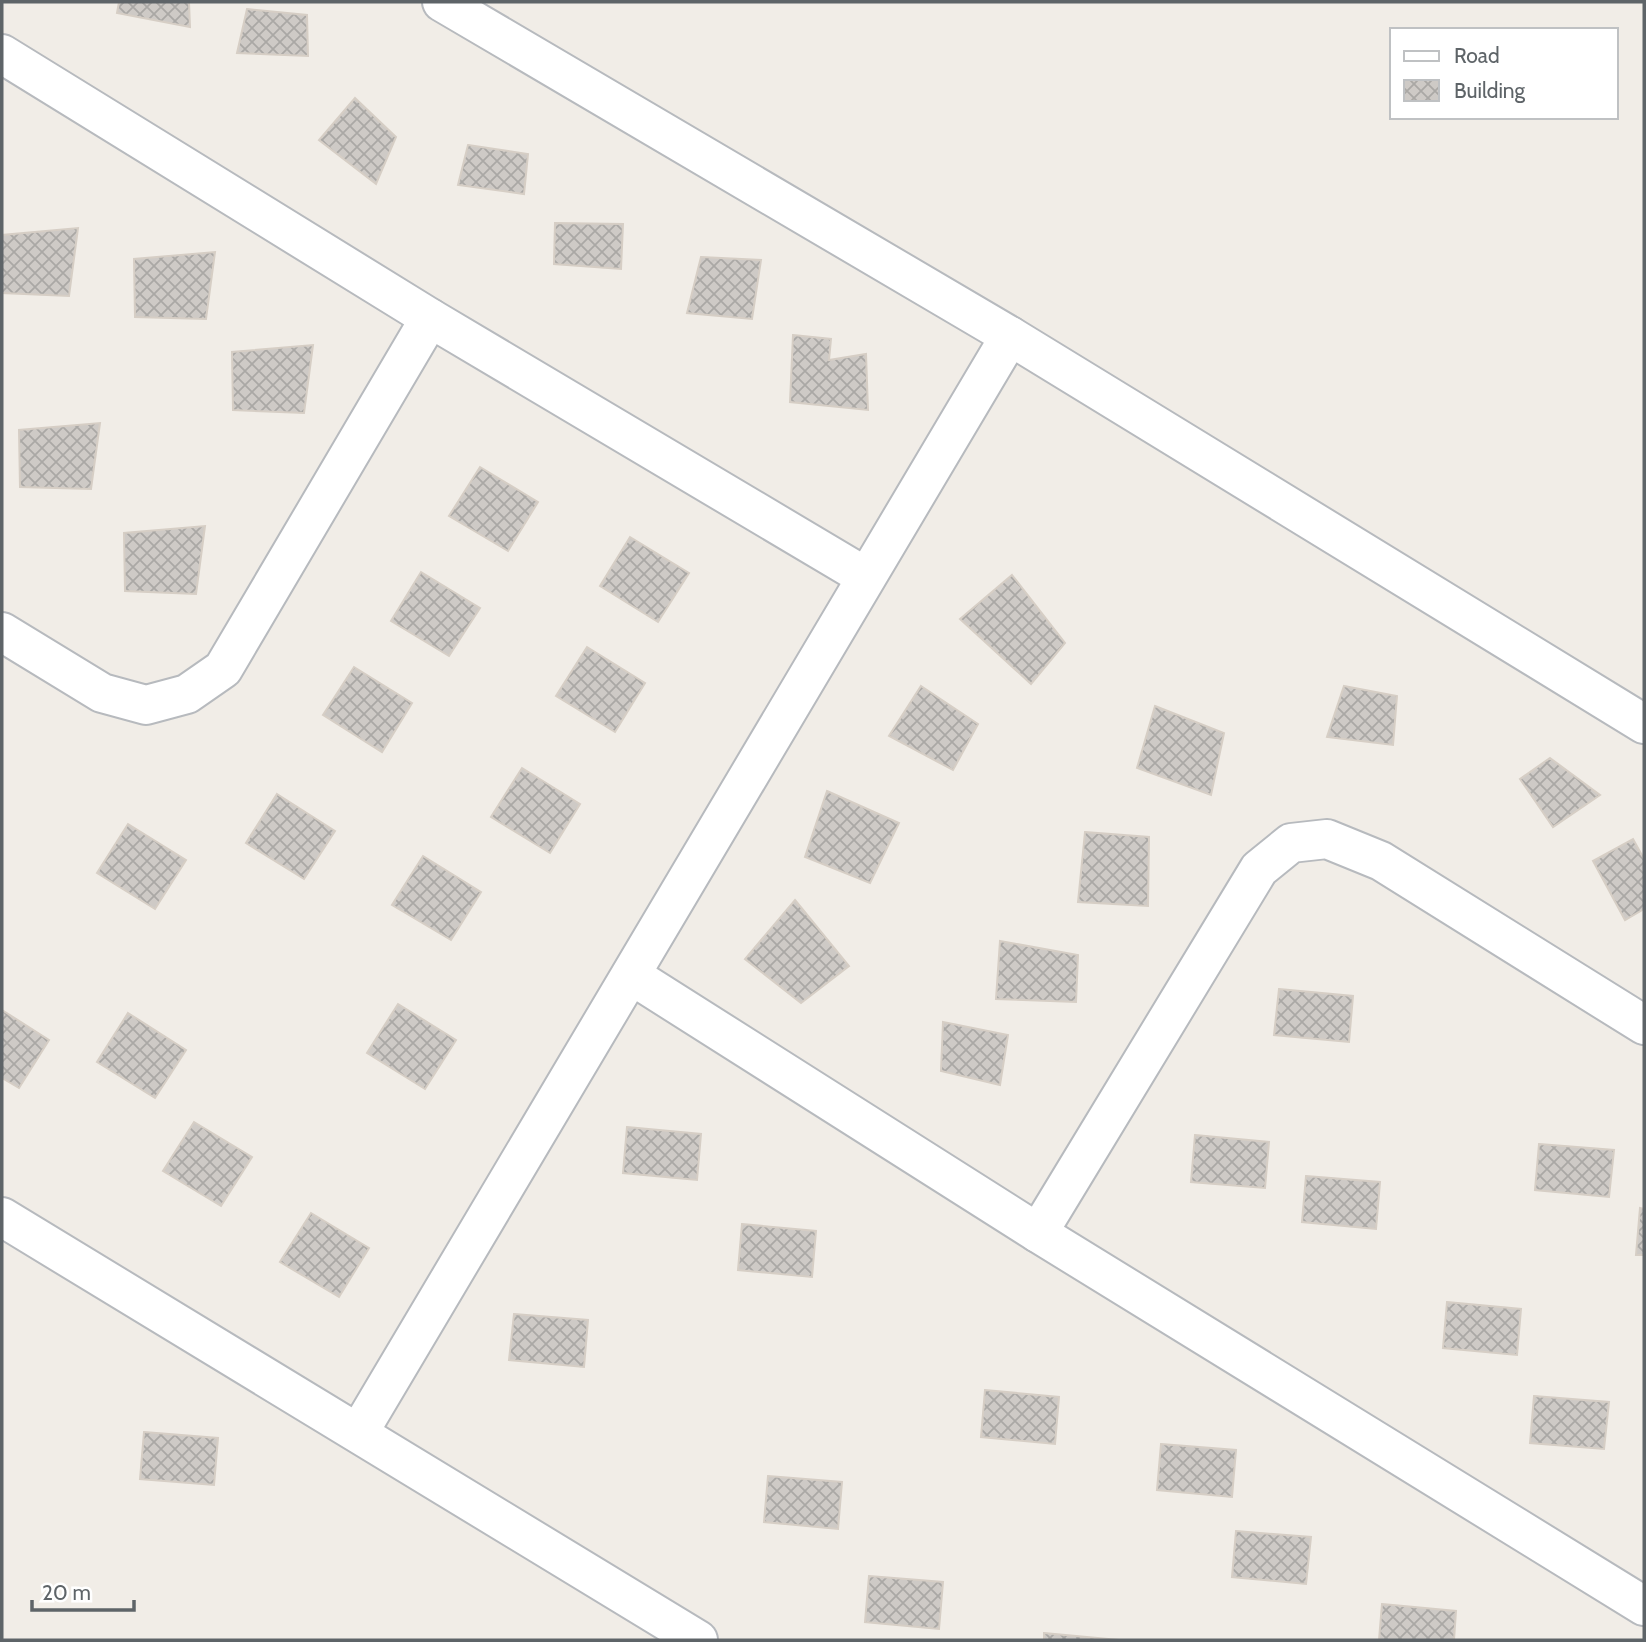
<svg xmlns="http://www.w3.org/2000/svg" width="1646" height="1642" viewBox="0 0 1646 1642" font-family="Cabin,sans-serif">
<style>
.building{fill:url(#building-cross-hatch);stroke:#d6cec5;stroke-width:2}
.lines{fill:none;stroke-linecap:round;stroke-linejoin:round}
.minor-casing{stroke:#b7babe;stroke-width:42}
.minor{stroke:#fff;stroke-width:38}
</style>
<defs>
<pattern id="building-cross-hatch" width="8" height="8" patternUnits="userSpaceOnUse" patternTransform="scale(1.75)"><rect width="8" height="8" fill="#cecac6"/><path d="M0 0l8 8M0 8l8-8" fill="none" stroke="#aaa8a5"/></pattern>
</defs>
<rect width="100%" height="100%" fill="#f1ede7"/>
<g class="building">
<path d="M119 2H189L190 27 117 13Z"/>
<path d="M247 9 307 15 308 56 237 53Z"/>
<path d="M355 98 396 137 376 184 319 140Z"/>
<path d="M468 145 528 154 524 194 458 185Z"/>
<path d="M555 223 623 224 621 269 554 264Z"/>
<path d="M78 228 69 296 2 293V235Z"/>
<path d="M215 252 206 319 135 317 134 259Z"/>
<path d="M701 257 761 260 752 319 687 313Z"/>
<path d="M793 335 831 339 829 360 866 354 868 410 790 402Z"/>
<path d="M313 345 304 413 233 410 232 352Z"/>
<path d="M100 423 91 489 20 487 19 430Z"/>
<path d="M480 467 538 502 508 551 449 516Z"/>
<path d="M205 526 196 594 125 591 124 533Z"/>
<path d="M630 537 689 573 658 622 600 586Z"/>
<path d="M421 572 480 608 449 656 391 621Z"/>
<path d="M1012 575 1065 643 1031 684 960 619Z"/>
<path d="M587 647 645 683 615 732 556 696Z"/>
<path d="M354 667 412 703 382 752 323 715Z"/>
<path d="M921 686 978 724 953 770 889 736Z"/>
<path d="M1344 686 1397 696 1393 745 1327 737Z"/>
<path d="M1155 706 1224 733 1211 795 1137 768Z"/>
<path d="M1550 758 1600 795 1553 827 1520 779Z"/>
<path d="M522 768 580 804 550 853 491 817Z"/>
<path d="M827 791 899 823 870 883 805 857Z"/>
<path d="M277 794 335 831 304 879 246 843Z"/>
<path d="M128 824 186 860 155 909 97 873Z"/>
<path d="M1085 832 1149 837 1148 906 1078 902Z"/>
<path d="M1633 839 1644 859V909L1625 920 1593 861Z"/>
<path d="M423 856 481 892 451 940 392 905Z"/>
<path d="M795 900 849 966 801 1003 745 959Z"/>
<path d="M1000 941 1078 955 1076 1002 996 999Z"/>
<path d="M1279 989 1353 996 1349 1042 1274 1035Z"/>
<path d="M398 1004 456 1040 425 1089 367 1053Z"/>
<path d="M2 1010 49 1040 19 1088 2 1078Z"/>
<path d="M128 1013 186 1050 155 1098 97 1062Z"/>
<path d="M943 1022 1008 1035 1000 1085 941 1071Z"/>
<path d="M194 1122 252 1157 221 1206 163 1171Z"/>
<path d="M627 1127 701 1134 697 1180 623 1173Z"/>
<path d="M1195 1135 1269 1142 1265 1188 1191 1182Z"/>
<path d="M1539 1144 1614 1150 1609 1197 1535 1190Z"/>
<path d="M1306 1176 1380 1182 1376 1229 1302 1222Z"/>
<path d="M1640 1208 1644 1209V1255H1636Z"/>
<path d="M311 1213 369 1248 339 1297 280 1262Z"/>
<path d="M742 1224 816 1231 812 1277 738 1270Z"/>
<path d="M1447 1302 1521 1309 1517 1355 1443 1348Z"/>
<path d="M514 1314 588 1320 584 1367 509 1360Z"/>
<path d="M985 1390 1059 1397 1055 1444 981 1437Z"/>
<path d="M1534 1396 1609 1402 1604 1449 1530 1443Z"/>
<path d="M144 1432 218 1438 214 1485 140 1479Z"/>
<path d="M1161 1444 1236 1450 1232 1497 1157 1490Z"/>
<path d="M768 1476 842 1482 838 1529 764 1522Z"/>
<path d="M1236 1531 1311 1537 1306 1584 1232 1577Z"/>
<path d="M869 1576 943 1582 939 1629 865 1622Z"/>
<path d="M1382 1604 1456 1611 1454 1640H1379Z"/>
<path d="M1044 1633 1119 1640H1044Z"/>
</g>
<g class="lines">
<g class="minor-casing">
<g id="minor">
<path d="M442 2 1010 336 1644 724"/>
<path d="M2 54 430 318 866 577"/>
<path d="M2 632 102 693 146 705 187 694 223 669 430 318"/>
<path d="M631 975 1038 1233 1644 1606"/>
<path d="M2 1217 698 1640"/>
<path d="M1038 1233 1259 869 1291 843 1327 839 1381 861 1644 1025"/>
<path d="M359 1432 1010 336"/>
</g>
</g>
<use href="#minor" class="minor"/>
</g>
<rect width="1646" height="1642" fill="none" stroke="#5e6468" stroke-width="7"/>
<rect x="1390" y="28" width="228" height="91" fill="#ffffff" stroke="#bfc1c3" stroke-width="2"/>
<rect x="1404" y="51" width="35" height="10" fill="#ffffff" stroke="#bfc1c3" stroke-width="2"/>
<text x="1454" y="63" font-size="21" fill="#5e6468">Road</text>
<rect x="1404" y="80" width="35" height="21" fill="url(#building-cross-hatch)" stroke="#bfc1c3" stroke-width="2"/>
<text x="1454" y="98" font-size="21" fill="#5e6468">Building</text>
<path d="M32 1600v10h102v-10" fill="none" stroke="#5e6468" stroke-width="3.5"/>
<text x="42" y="1600" font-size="21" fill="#5e6468" stroke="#ffffff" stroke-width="5" paint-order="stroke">20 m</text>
</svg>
